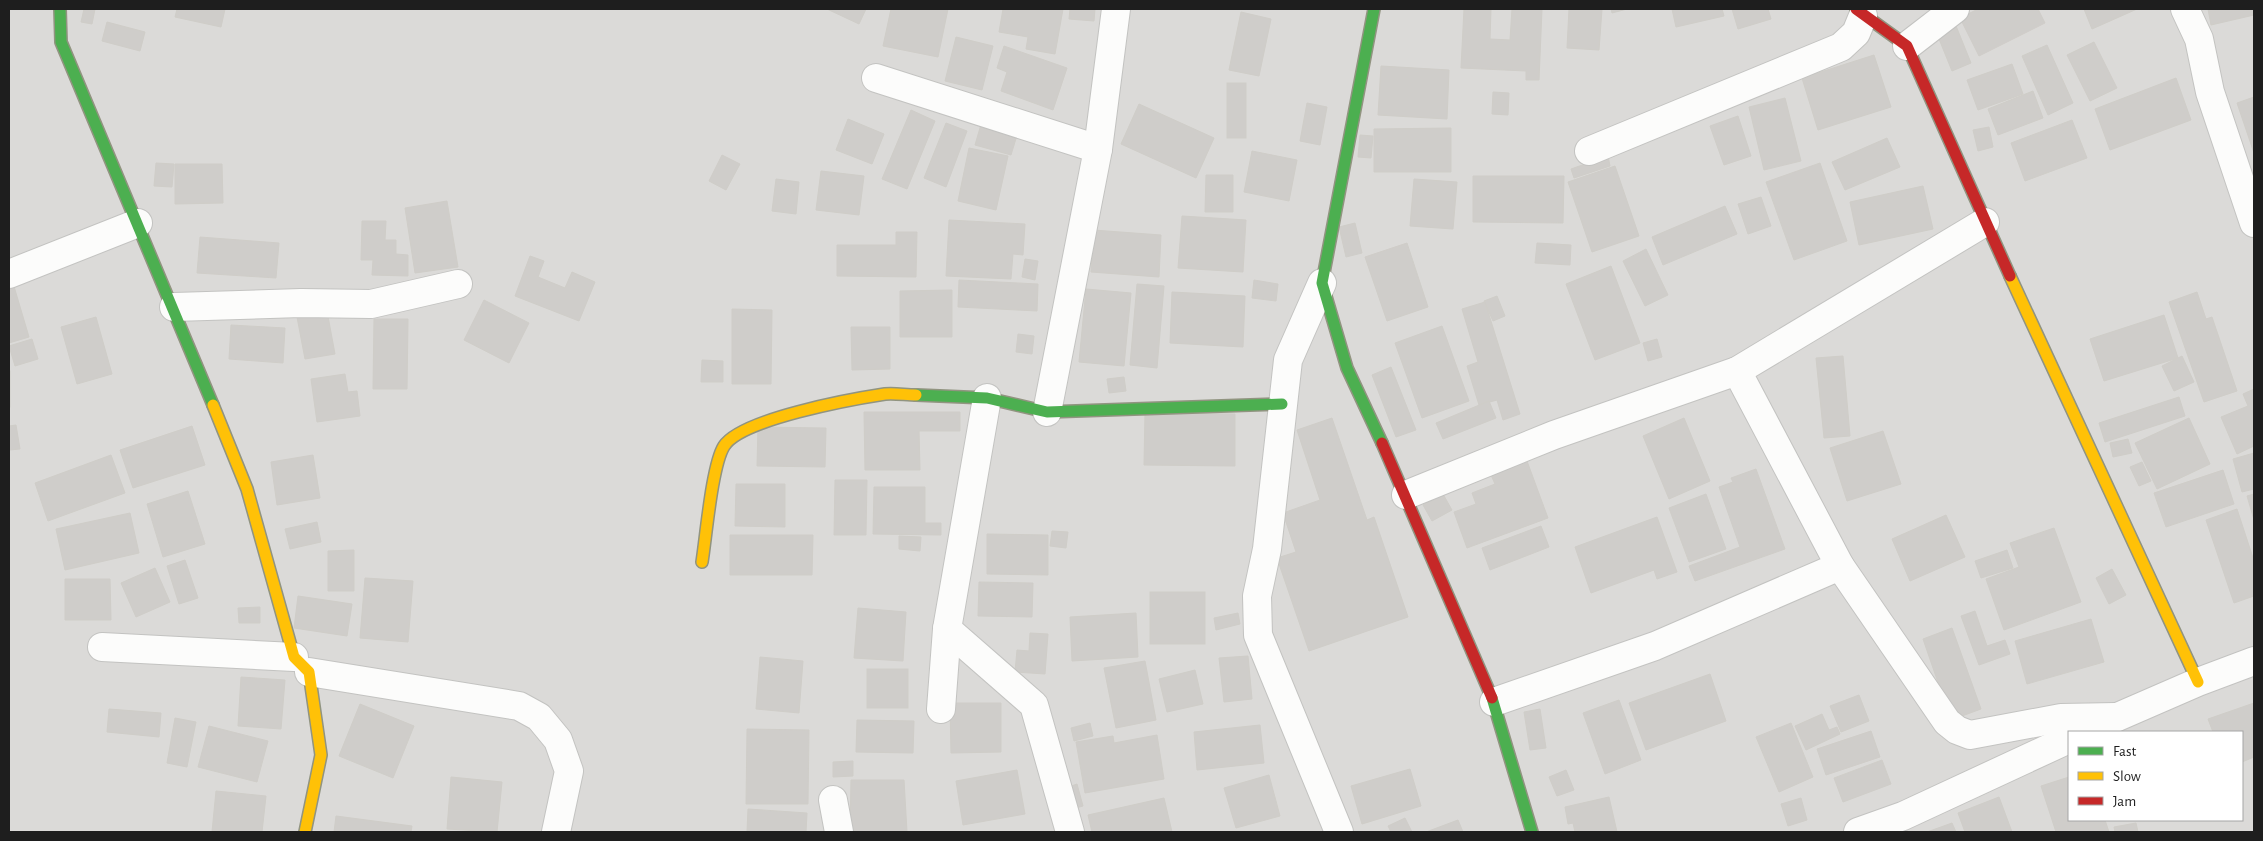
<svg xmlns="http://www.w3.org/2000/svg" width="2263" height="841" viewBox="0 0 2263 841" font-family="'Alegreya Sans',sans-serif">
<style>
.residential{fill:#dbdad8;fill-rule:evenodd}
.building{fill:#cfcdca;stroke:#cfcdc8}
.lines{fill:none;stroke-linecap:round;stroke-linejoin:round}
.street-casing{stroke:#c3c3c1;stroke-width:30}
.fast-casing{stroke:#919480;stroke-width:14}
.slow-casing{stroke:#919480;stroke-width:14}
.jam-casing{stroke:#919480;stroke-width:14}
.street{stroke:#fcfcfb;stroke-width:28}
.fast{stroke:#4caf50;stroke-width:11}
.slow{stroke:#ffc107;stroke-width:11}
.jam{stroke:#c62828;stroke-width:11}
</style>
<rect width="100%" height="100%" fill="#ecebe7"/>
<path class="residential" d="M9 9H2254V832H9ZM2069 732H2242V820H2069Z"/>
<g class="building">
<path d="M84 9H95L92 24 81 22Z"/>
<path d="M177 9H225L221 27 175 17Z"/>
<path d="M827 9H866L859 24Z"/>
<path d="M891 9H948L938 57 883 46Z"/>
<path d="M1003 9H1063L1055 54 1026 49 1028 37 999 32Z"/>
<path d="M1070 9H1095L1094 21 1069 19Z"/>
<path d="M1464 9H1491L1490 39 1510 40 1512 9H1542L1539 80H1526V71L1461 68Z"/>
<path d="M1569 9H1602L1599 50 1567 48Z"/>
<path d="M1611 9H1627L1612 13Z"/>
<path d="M1672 9H1722L1724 16 1676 27Z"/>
<path d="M1732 9H1768L1771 19 1738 29Z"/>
<path d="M1978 9H2038L2045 23 1979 56 1960 18Z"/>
<path d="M2084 9H2137L2092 29Z"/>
<path d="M2208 9H2254V15L2211 25Z"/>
<path d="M1241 12 1271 19 1259 76 1229 70Z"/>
<path d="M1954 21 1971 63 1952 71 1935 29Z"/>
<path d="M107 22 145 32 140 51 102 41Z"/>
<path d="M956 37 993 46 982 90 945 81Z"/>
<path d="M2094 42 2117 88 2090 101 2067 55Z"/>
<path d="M2047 45 2073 103 2048 115 2022 56Z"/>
<path d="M1004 46 1067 68 1053 110 1001 91 1007 72 997 68Z"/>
<path d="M1874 55 1891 107 1818 130 1802 78Z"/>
<path d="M2012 64 2023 94 1978 110 1967 80Z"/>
<path d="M1381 66 1449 70 1447 119 1378 115Z"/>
<path d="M2176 78 2191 120 2110 150 2095 109Z"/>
<rect x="1227" y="83" width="19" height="55"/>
<path d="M2033 91 2043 118 1998 135 1988 109Z"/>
<path d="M1493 92 1509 93 1508 115 1492 114Z"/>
<path d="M2254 97V153L2237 103Z"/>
<path d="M1785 98 1801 161 1764 170 1749 107Z"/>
<path d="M1307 103 1327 107 1320 145 1300 141Z"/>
<path d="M1139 104 1214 138 1196 178 1121 144Z"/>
<path d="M911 110 935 121 907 189 882 179Z"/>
<path d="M1738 116 1751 156 1724 165 1710 126Z"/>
<path d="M848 119 884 134 872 164 836 150Z"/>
<path d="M2072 120 2087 158 2025 181 2011 143Z"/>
<path d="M982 121 1018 132 1011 155 975 145Z"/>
<path d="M946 123 967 131 946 187 924 178Z"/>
<path d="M1989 127 1993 147 1978 151 1973 130Z"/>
<path d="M1451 128V172H1374V129Z"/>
<path d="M1360 135 1373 136 1371 158 1358 157Z"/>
<path d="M1887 138 1900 167 1845 190 1832 162Z"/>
<path d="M969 148 1008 156 996 210 958 201Z"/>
<path d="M1252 151 1297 160 1289 201 1244 192Z"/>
<path d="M722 155 740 164 726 190 709 181Z"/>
<path d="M1608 156 1610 166 1574 178 1571 169Z"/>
<path d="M156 163 174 164 172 187 154 186Z"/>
<path d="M1820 163 1847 241 1794 260 1766 182Z"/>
<path d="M175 164H222L223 203 175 204Z"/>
<path d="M1615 166 1639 236 1592 252 1568 182Z"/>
<path d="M821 171 864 176 859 215 816 210Z"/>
<path d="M1206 175H1233V212H1205Z"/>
<path d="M1473 176H1564L1563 223 1473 222Z"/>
<path d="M776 179 799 182 796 214 772 211Z"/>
<path d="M1414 179 1457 182 1453 229 1410 226Z"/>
<path d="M1923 186 1933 229 1859 245 1850 202Z"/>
<path d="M1761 197 1771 226 1748 234 1738 204Z"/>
<path d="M447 201 458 267 415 273 405 208Z"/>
<path d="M1725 206 1737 234 1663 265 1652 237Z"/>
<path d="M1182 216 1246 220 1243 272 1178 268Z"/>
<path d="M949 220 1025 224 1023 255 1013 254 1011 279 946 276Z"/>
<path d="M362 221H386L385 240H396V254L408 255V276L372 275 373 260H361Z"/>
<path d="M1355 223 1362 253 1346 257 1339 227Z"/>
<path d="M1093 230 1161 235 1159 277 1091 272Z"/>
<path d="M896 232H917L916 277 837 276V245H896Z"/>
<path d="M200 237 279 243 276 278 197 273Z"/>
<path d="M1407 243 1428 307 1387 321 1365 257Z"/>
<path d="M1537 243 1571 245 1570 265 1535 263Z"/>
<path d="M1646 249 1668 295 1645 306 1623 261Z"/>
<path d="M530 256 544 261 538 277 565 288 572 272 595 282 579 321 515 296Z"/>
<path d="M1025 259 1038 261 1035 280 1022 277Z"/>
<path d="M1611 266 1640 343 1595 360 1566 284Z"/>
<path d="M959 280 1038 284 1037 311 958 307Z"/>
<path d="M1254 280 1278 284 1276 301 1252 298Z"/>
<path d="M13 283 29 337 9 343V285Z"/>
<path d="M1137 284 1164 286 1157 368 1130 365Z"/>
<path d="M1086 289 1131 293 1124 366 1079 362Z"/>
<path d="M952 290V337H900V291Z"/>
<path d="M1172 292 1245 296 1243 347 1170 343Z"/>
<path d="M2197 292 2206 319 2212 317 2237 391 2204 402 2169 302Z"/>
<path d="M1497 296 1505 316 1493 321 1484 301Z"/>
<path d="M484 300 529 323 509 363 464 340Z"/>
<path d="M1485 302 1520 414 1503 420 1497 400 1479 405 1467 366 1478 362 1462 309Z"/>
<path d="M732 309 772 310 771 384H732Z"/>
<path d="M327 311 335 354 305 359 297 317Z"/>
<path d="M2164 315 2178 358 2104 381 2090 339Z"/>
<path d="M96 317 112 374 77 384 61 327Z"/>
<path d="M374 319H408L407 389H373Z"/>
<path d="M231 325 285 328 283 363 229 359Z"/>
<path d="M1442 326 1469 401 1422 418 1395 343Z"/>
<path d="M851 327H890V369L852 370Z"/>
<path d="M1018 334 1034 336 1032 354 1016 352Z"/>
<path d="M32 339 38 359 15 366 9 346Z"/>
<path d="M1657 339 1662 357 1648 361 1643 343Z"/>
<path d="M1843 356 1850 436 1824 438 1816 358Z"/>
<path d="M2182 356 2194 382 2174 391 2162 366Z"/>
<path d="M702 360 723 361V382H701Z"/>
<path d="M1391 367 1416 430 1396 437 1372 375Z"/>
<rect x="9" y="371" width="1" height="36"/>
<path d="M345 374 348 392 357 391 360 416 317 422 311 379Z"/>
<path d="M1124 377 1126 391 1109 393 1107 379Z"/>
<path d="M2254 389V446L2237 454 2221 417 2248 406 2243 394Z"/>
<path d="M2179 397 2185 416 2105 442 2099 423Z"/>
<path d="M1489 401 1496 418 1443 439 1436 423Z"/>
<path d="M864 412H960V431H919L920 470H865Z"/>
<path d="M1145 413 1235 414V466L1144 465Z"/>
<path d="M1332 418 1367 520 1374 517 1408 617 1309 651 1277 558 1296 552 1283 513 1320 500 1297 430Z"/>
<path d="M1684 418 1710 481 1669 499 1643 436Z"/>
<path d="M2189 418 2210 464 2157 489 2135 443Z"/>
<path d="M16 425 20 449 9 450V426Z"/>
<path d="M192 426 205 465 133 488 120 450Z"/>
<path d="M758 427 826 428 825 467 757 466Z"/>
<path d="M1883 431 1901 484 1847 501 1830 448Z"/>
<path d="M2128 439 2132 453 2113 457 2110 443Z"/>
<path d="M2254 453V489L2242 492 2233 459Z"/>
<path d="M111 455 125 493 48 521 35 483Z"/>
<path d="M313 455 320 498 277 505 271 462Z"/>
<path d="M1527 461 1548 518 1467 548 1454 512 1476 504 1472 493 1495 484 1491 475Z"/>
<path d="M2142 462 2151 481 2139 486 2130 467Z"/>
<path d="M1756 469 1785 549 1695 581 1689 566 1740 547 1719 487 1733 482 1731 478Z"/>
<path d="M2223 470 2234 504 2166 527 2154 493Z"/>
<path d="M835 480H867L866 535H834Z"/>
<path d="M736 484H785V527L735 526Z"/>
<path d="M874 487H925V523H941V535L873 534Z"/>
<path d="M188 491 205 544 163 557 147 504Z"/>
<path d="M1443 494 1452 510 1432 521 1423 505Z"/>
<path d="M1706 494 1726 549 1689 562 1669 508Z"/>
<path d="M2254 494V520L2247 496Z"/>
<path d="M2237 509 2254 561V596L2234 603 2206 520Z"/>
<path d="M130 513 139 553 65 570 56 529Z"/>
<path d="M1946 515 1965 557 1910 581 1892 539Z"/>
<path d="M1657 517 1677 572 1657 579 1654 570 1591 593 1575 547Z"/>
<path d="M317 522 321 542 290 549 285 529Z"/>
<path d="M1541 526 1549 547 1490 570 1482 548Z"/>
<path d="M2054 528 2081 602 2004 630 1986 579 2019 567 2010 543Z"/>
<path d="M1052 531 1068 532 1066 548 1050 546Z"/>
<path d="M987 534 1048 535V575L987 574Z"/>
<path d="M730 535H813L812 575H730Z"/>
<path d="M899 536 921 537 920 551 899 549Z"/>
<path d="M354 550V591H328V551Z"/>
<path d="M2007 550 2013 568 1981 578 1975 561Z"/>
<path d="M185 560 198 598 179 604 167 566Z"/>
<path d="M155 568 170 602 136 617 121 583Z"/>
<path d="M2112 569 2126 595 2109 604 2096 578Z"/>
<path d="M365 578 413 581 408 642 360 638Z"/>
<path d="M65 579H110L111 620H65Z"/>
<path d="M979 582 1033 583 1032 617 978 616Z"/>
<rect x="1150" y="592" width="55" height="52"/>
<path d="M298 596 352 604 347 636 294 628Z"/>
<path d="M260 607V623H239L238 608Z"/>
<path d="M858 608 906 612 903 661 854 658Z"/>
<path d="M1975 611 1987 646 2005 640 2010 654 1979 665 1961 616Z"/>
<path d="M1136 613 1138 657 1072 661 1070 617Z"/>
<path d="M1238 613 1240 624 1216 630 1214 618Z"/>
<path d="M2091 619 2104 662 2027 684 2015 641Z"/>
<path d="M1952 628 1981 709 1951 720 1923 639Z"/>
<path d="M1030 633 1048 634 1045 674 1015 672 1017 650 1029 651Z"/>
<path d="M1248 656 1252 699 1224 702 1219 658Z"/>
<path d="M760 657 803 661 799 713 756 709Z"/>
<path d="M1145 661 1156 720 1116 728 1104 668Z"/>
<rect x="867" y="669" width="41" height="39"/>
<path d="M1195 670 1203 704 1167 712 1159 679Z"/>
<path d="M1710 674 1726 721 1646 750 1629 703Z"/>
<path d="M241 677 285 680 281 729 238 726Z"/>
<path d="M1859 695 1869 721 1841 732 1830 706Z"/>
<path d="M1619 700 1641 760 1605 774 1583 713Z"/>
<path d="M950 703H1001V752L951 753Z"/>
<path d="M2254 703V757L2242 762V732H2213L2208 719Z"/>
<path d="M360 704 414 726 393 778 339 756Z"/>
<path d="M109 709 161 713 159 737 107 732Z"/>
<path d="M1540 709 1546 748 1530 750 1524 712Z"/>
<path d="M1822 714 1829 730 1837 727 1840 734 1806 750 1795 726Z"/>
<path d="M175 718 196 722 187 767 167 763Z"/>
<path d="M857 720 914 721 913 753 856 752Z"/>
<path d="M1090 723 1093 736 1074 741 1071 728Z"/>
<path d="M1791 723 1813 777 1779 792 1756 737Z"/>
<path d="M1260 725 1264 763 1197 770 1194 732Z"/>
<path d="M209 726 268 741 257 782 198 767Z"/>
<path d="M747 729 809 730 808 804H746Z"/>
<path d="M1871 731 1880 757 1826 775 1817 749Z"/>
<path d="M1157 735 1164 779 1085 793 1076 742 1113 736 1114 743Z"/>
<path d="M1882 760 1891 784 1843 802 1834 778Z"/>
<path d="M853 761V776L833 777V762Z"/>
<path d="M1410 769 1421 806 1362 824 1351 786Z"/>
<path d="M1017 770 1025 814 963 825 956 781Z"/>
<path d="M1566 770 1574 790 1557 796 1549 777Z"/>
<path d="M1269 775 1280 816 1236 828 1224 788Z"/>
<path d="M451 777 502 782 497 832 447 829Z"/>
<path d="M2069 777V820H2105L2109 832H2056L2041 786Z"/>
<path d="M851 780H904L907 832H850Z"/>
<path d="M1077 784 1083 806 1072 809 1066 788Z"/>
<path d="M216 791 266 796 262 832H212Z"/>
<path d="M1609 797 1617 832H1575L1573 823 1568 824 1565 807Z"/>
<path d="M1999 797 2012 832H1965L1958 813Z"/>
<path d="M1164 798 1172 832H1092L1088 815Z"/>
<path d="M1801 798 1807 820 1788 826 1781 804Z"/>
<path d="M748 809 807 813 806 832H747Z"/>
<path d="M336 816 412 826 411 832H334Z"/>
<path d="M1405 818 1412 832H1391L1388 826Z"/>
<path d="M1458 820 1463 832H1426Z"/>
<path d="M1952 823 1956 832H1927Z"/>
<path d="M2136 823 2138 832H2115L2114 827Z"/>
</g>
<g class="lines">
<g class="street-casing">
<g id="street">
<path d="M2185 9 2199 39 2210 92 2254 223"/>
<path d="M1907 46 1955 9"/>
<path d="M876 78 1098 149"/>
<path d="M1589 151 1841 47 1856 33 1863 16"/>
<path d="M9 274 138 223"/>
<path d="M1322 283 1288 360 1267 549 1257 596 1258 635 1339 832"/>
<path d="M174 307 301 303 371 304 458 284"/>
<path d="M1737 371 1840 566 1947 722 1957 730 1970 735 2061 718 2116 717"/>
<path d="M1047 412 1098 149 1116 9"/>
<path d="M1406 495 1554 435 1737 371 1985 222"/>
<path d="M947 629 1034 705 1070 832"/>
<path d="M102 647 294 657"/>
<path d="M309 672 519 706 539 717 558 740 569 771 556 832"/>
<path d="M1494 702 1655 646 1840 566"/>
<path d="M941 709 947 629 987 398"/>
<path d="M2099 725 2198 682 2254 661"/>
<path d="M833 800 839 832"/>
<path d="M1858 832 1903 816 2069 739"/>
</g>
</g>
<g class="fast-casing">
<g id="fast">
<path d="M60 9 61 42 213 405"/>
<path d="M1374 9 1322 283 1347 368 1382 443"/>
<path d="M916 395 987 398 1047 412 1282 404"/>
<path d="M1492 698 1532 832"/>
</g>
</g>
<g class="slow-casing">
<g id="slow">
<path d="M2010 276 2198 682"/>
<path d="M213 405 247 489 294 657 309 672 321 755 305 832"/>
<path d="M702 562C706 537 712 465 724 446 741 419 852 399 885 394 895 393 906 395 916 395"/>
</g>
</g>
<g class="jam-casing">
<g id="jam">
<path d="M1856 9 1907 46 2010 276"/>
<path d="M1382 443 1492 698"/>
</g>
</g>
<use href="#street" class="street"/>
<use href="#fast" class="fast"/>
<use href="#slow" class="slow"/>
<use href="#jam" class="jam"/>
</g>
<rect width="2263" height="841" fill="none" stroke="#1e1e1e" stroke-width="20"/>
<rect x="2068" y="731" width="175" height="90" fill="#ffffff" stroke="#a5a5a5"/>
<rect x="2078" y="747" width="25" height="8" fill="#4caf50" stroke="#a5a5a5"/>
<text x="2113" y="756" font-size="15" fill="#1e1e1e">Fast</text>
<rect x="2078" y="772" width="25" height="8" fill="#ffc107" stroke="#a5a5a5"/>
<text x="2113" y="781" font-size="15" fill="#1e1e1e">Slow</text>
<rect x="2078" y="797" width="25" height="8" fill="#c62828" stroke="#a5a5a5"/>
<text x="2113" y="806" font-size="15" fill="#1e1e1e">Jam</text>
</svg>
